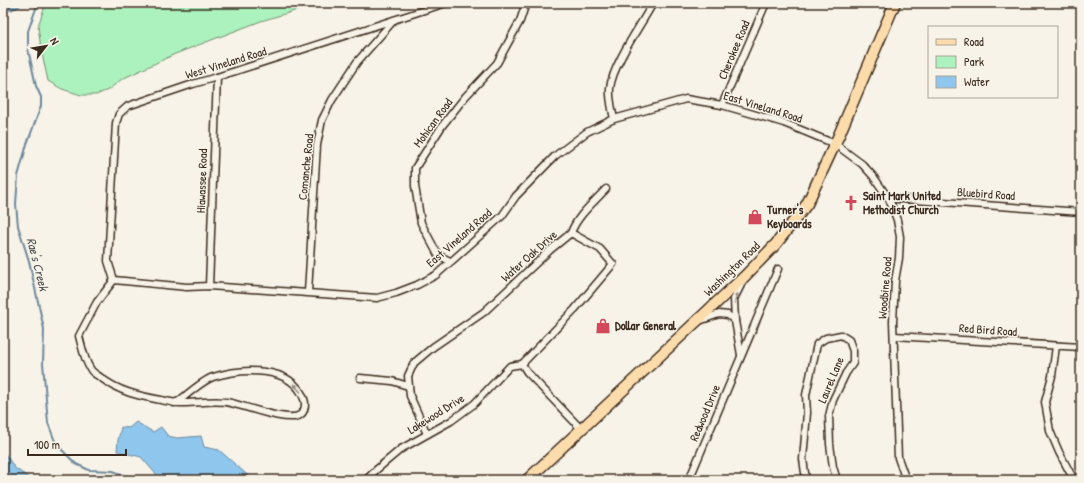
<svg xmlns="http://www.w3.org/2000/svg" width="1084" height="483" viewBox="0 0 1084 483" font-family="'Patrick Hand',sans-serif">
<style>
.green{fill:#abf2be;stroke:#738e6e}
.water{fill:#8ec6ed;stroke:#6d889a}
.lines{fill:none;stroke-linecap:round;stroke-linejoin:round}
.stream{stroke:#6d889a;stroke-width:2}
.minor-casing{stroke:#3b2a1e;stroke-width:9}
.primary-casing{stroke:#3b2a1e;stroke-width:13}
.minor{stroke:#f7f3e8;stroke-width:6}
.primary{stroke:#fddcac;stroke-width:10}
.oneway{fill:#998e83}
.labels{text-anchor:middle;stroke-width:3;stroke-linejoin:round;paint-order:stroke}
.street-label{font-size:12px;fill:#3b2a1e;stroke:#f7f3e8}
.poi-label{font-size:12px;font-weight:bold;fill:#3b2a1e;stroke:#f7f3e8;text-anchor:start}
.water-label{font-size:13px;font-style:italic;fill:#505152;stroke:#f7f3e8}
</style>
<rect width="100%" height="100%" fill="#f7f3e8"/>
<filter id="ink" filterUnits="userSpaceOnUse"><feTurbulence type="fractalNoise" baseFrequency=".025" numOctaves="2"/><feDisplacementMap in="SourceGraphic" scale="8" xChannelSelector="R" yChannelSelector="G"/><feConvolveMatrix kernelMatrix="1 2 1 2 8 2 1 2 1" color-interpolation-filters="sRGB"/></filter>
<g filter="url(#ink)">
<path class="green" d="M46 3H321L261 21 175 54 122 79 108 90 96 95H81L62 89 48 81 41 49 38 26Z"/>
<g class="water">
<path d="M3 3H21L20 6 12 10H3Z"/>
<path d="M136 422 153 432 161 427 168 436 177 438 201 436 204 447 219 450 253 480H161L141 457 117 451 118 440 121 427 129 428Z"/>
<path d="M3 451 15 468 32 480H3Z"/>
</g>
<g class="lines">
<path class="stream" d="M38 3 28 31V49L36 86 41 97V106L27 144 18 176 16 204 18 226 29 261 44 329 43 363 48 423 56 444 76 464 89 470 113 471 136 480"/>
<g class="minor-casing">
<g id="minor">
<path d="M722 105 766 3"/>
<path d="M614 119C612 109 609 98 610 88 613 64 641 25 653 3"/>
<path d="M889 199H901L1081 212"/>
<path d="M571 233C577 216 594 202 606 189"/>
<path d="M450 261 438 255 421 223 415 186V168L442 126 465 97 497 63 520 21 526 3"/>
<path d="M114 280 187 287 209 286 377 298 396 293 417 285 436 275 502 216 516 196 555 156 587 132 614 119 686 99 722 105 784 123 835 144 862 164 873 176 889 199 897 220 900 237 899 258 895 281 893 322 898 458 906 480"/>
<path d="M114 280 108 261 116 123 119 114 128 106 193 84 217 77 446 3"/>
<path d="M114 280 97 302 79 336C82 347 84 360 91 370 93 373 97 375 100 377 119 392 139 396 161 400 167 401 173 403 179 403 196 404 214 399 231 403 245 406 289 423 300 415 305 412 306 404 304 399 292 365 242 368 213 377 202 381 189 393 179 401L174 403"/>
<path d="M209 286 217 77"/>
<path d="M308 292 317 145 322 120 332 100 357 62 394 20"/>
<path d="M702 320 719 314 728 315 735 321"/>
<path d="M894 336 1081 347"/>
<path d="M1056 346 1052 376 1045 402 1050 431 1059 452 1074 480"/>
<path d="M741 355 735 321 734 299 743 281"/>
<path d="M360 378 392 381 408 386"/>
<path d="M427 434 410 396 408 376 414 363 433 347 484 312 550 250 571 233 600 249 613 264 575 309 522 364"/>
<path d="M366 480 376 470 401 449 451 421 474 404 510 366 522 364 527 372 582 430"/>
<path d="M689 480 778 269"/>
<path d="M806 480 803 459 807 413 806 395 817 344 826 338 841 335 849 340 853 351V363L846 373 833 400 829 416 830 444 833 467 837 480"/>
</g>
</g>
<g class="primary-casing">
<path id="primary" d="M527 480 745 276 776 244 807 204 839 135 895 3"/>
</g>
<use href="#minor" class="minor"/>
<use href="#primary" class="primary"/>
</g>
<defs><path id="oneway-solid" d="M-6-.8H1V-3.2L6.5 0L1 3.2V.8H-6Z"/></defs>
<g class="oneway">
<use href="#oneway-solid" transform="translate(736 298) rotate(-75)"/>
<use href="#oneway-solid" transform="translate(297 388) rotate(-131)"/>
</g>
</g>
<defs>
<g id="church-bare" transform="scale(1.2)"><path d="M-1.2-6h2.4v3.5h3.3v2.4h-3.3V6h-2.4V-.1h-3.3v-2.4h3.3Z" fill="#d1495b" stroke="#f7f3e8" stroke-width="2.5" paint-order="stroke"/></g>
<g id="shop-bare" transform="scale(1.2)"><path d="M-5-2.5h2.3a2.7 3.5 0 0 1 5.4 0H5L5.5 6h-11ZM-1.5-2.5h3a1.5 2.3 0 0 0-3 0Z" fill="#d1495b" stroke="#f7f3e8" stroke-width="2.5" paint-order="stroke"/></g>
</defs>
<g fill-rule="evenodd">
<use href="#church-bare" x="851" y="203"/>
<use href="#shop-bare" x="755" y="217"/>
<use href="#shop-bare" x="603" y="326"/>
</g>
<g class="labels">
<g class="street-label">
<text transform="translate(734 50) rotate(-67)" y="4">Cherokee Road</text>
<text transform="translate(226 63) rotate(-17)" y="4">West Vineland Road</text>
<text transform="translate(763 107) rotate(17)" y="4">East Vineland Road</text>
<text transform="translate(433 123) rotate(-54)" y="4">Mohican Road</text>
<text transform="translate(306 167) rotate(-84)" y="4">Comanche Road</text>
<text transform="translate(202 181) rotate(-88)" y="4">Hiawassee Road</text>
<text transform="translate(986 194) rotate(4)" y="4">Bluebird Road</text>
<text transform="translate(459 238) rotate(-41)" y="4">East Vineland Road</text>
<text transform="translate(529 256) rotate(-42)" y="4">Water Oak Drive</text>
<text transform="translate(732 269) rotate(-44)" y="4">Washington Road</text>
<text transform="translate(885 288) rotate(-85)" y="4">Woodbine Road</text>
<text transform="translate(988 330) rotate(4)" y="4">Red Bird Road</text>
<text transform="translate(831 380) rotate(-67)" y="4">Laurel Lane</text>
<text transform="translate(705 413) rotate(-67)" y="4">Redwood Drive</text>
<text transform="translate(436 414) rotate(-32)" y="4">Lakewood Drive</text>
</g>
<g class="poi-label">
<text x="863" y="200">Saint Mark United<tspan x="863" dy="14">Methodist Church</tspan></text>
<text x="767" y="214">Turner's<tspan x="767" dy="14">Keyboards</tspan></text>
<text x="615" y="330">Dollar General</text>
</g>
<g class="water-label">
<text transform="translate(38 264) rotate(76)" y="5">Rae's Creek</text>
</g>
</g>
<rect width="1084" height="483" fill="none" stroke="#f7f3e8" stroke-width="16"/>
<rect x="8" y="8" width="1068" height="467" fill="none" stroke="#3b2a1e" stroke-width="1.5" filter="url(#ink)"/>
<rect x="928" y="26" width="130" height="72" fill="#f7f3e8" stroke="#aca397"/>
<rect x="936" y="39" width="20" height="6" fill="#fddcac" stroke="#aca397"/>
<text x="964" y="46" font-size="12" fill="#3b2a1e">Road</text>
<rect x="936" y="56" width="20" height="12" fill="#abf2be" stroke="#aca397"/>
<text x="964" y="66" font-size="12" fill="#3b2a1e">Park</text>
<rect x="936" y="76" width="20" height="12" fill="#8ec6ed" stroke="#aca397"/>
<text x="964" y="86" font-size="12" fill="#3b2a1e">Water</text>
<g transform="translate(46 46) rotate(59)" stroke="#f7f3e8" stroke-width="3" paint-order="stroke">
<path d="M0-3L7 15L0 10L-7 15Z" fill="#3b2a1e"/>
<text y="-6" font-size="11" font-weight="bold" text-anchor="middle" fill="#3b2a1e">N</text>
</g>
<path d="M28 449v6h98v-6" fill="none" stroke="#3b2a1e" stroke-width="2"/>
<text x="34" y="449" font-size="12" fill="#3b2a1e" stroke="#f7f3e8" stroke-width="3" paint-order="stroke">100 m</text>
</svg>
